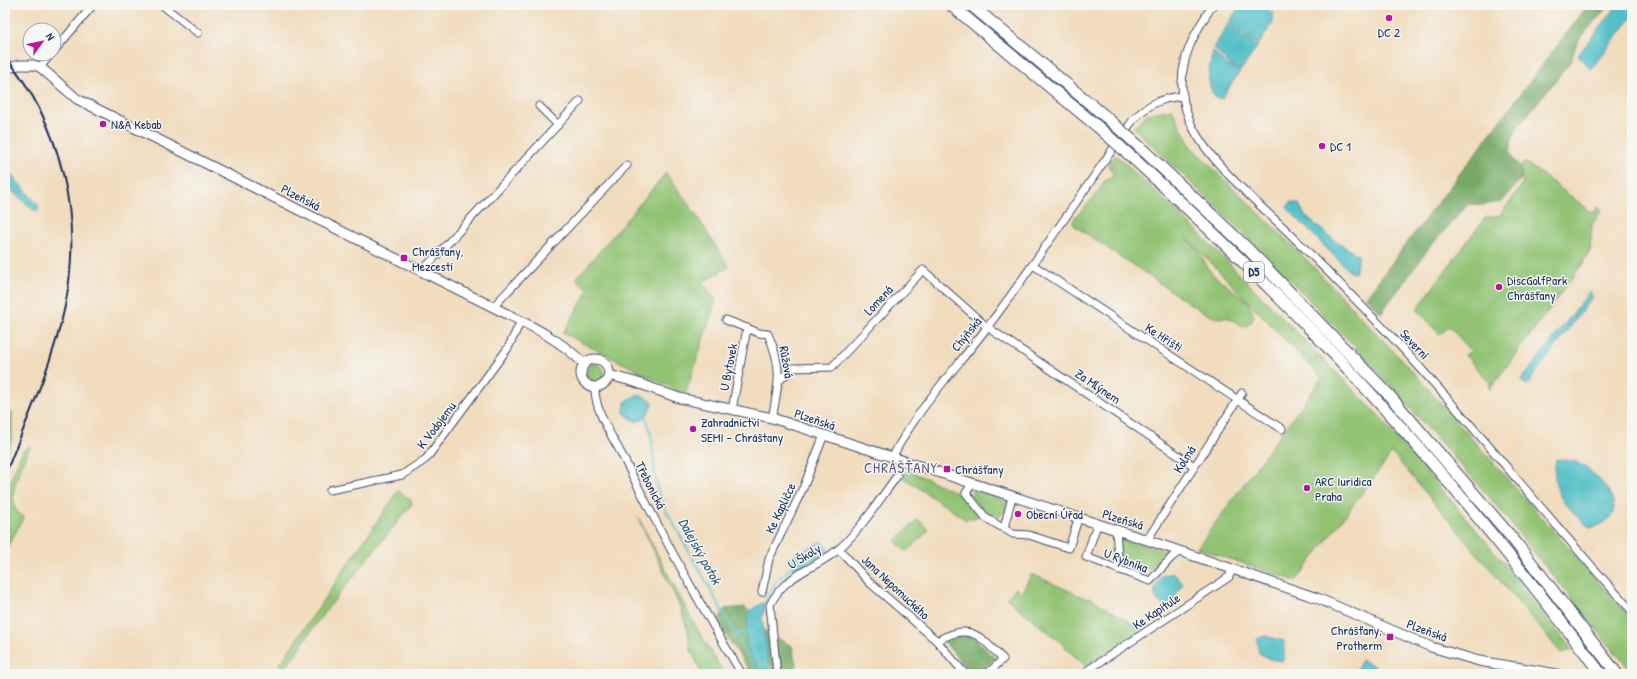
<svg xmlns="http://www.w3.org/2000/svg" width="1637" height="679" viewBox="0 0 1637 679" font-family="'Patrick Hand',sans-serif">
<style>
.green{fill:#92c373;stroke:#567968;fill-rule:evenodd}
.forest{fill:#75a965;stroke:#486c62}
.water{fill:#52c0c7;stroke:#367892}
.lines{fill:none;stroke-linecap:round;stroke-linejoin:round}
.stream{stroke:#52c0c7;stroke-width:2}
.minor-casing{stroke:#3b496c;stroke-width:9}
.major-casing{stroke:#3b496c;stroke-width:11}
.highway-casing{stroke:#3b496c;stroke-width:13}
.minor{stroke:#fff;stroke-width:7}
.major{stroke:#fff;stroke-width:9}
.highway{stroke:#fff;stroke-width:11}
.rail{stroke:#1b2f5e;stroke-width:2}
.highway-bridge-casing{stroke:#3b496c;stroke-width:13;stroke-linecap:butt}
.highway-bridge{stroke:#fff;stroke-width:11}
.poi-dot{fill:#b5179e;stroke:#f6f6f2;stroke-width:1.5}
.labels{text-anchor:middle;stroke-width:3;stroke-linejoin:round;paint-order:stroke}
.shield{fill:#f6f6f2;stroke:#5d6b8a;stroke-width:1}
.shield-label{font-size:12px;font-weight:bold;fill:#1b2f5e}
.poi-label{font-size:13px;fill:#1b2f5e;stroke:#f6f6f2;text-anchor:start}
.street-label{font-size:13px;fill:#1b2f5e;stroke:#f6f6f2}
.water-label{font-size:14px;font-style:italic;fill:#2c5a7e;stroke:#f6f6f2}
.quarter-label{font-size:15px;letter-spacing:1px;fill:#635785;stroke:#f6f6f2}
</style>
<rect width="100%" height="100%" fill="#f6f6f2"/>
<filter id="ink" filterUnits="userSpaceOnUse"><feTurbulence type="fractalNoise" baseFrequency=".025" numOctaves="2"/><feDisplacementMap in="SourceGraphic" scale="8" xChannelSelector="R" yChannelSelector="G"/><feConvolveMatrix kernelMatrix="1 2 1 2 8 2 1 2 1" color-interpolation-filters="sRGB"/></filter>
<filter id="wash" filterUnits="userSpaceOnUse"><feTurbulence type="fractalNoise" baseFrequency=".012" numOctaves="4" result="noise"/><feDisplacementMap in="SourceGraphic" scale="16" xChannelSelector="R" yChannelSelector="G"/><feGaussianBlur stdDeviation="0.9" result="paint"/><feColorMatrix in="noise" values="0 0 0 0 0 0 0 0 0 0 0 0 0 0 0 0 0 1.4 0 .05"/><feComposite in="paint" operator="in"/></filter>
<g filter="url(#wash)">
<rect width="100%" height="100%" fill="#f1dcbd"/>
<g class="green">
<path d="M1172 109 1191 147 1303 256 1412 371 1632 620V672L1608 644 1491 499 1361 353 1264 253 1134 128 1147 114Z"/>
<path d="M1116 155 1184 218 1378 415 1504 563 1572 650 1561 653 1392 453 1296 581 1197 548 1322 378 1248 301 1254 316 1252 321 1245 327 1226 317C1215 320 1207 314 1198 309L1075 226 1073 222 1076 216 1091 201 1106 180 1114 176 1108 165ZM1185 236 1247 300V301L1212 274 1198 251Z"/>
<path d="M1525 162 1593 213 1598 207 1602 210 1592 225 1590 250 1581 266 1490 389H1489L1490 383 1465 355 1471 351 1449 326 1440 335 1417 309 1485 218 1500 215 1523 184 1520 168Z"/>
<path d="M666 173 691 207 729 267 702 282 716 300 686 393 678 391 563 333 588 291 576 279Z"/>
<circle cx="595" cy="373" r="9"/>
<path d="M12 412V440L5 458V431Z"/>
<path d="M30 446C23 465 0 505 24 517L5 551V495L22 451Z"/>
<path d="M910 471 966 497 980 516 966 520 901 476Z"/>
<path d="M973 489 1008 501 1006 511 998 517 987 513 971 498Z"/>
<path d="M398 491 411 500 412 504 320 618 282 674H273Z"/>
<path d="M638 517 693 622 724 674H702L691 650 688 631 680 607Z"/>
<path d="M918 519 929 530 906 552 895 541Z"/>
<path d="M1120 538 1166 551 1168 557 1150 570 1122 559 1118 552Z"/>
<path d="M1032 574 1087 599 1089 597 1143 630 1091 664 1085 666 1057 639 1006 598 1016 588 1021 593Z"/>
</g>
<g class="forest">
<path d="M1588 5H1609L1577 42 1571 61 1517 128 1512 139 1510 152 1513 160 1520 166 1521 174 1520 180 1502 202 1481 205 1474 204 1467 205 1429 248 1381 313 1366 297Z"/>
<path d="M745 607 764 631 792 646 798 674H752L717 622 725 609Z"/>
<path d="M970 635 995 658 978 674H970L943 640Z"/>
</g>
<g class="water">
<path d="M1240 5H1259L1273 13V23L1259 44 1245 37 1229 23Z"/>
<path d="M1618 5H1632V17L1591 69 1578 55Z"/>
<path d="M1228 24 1242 37 1258 46 1241 70 1229 64 1214 48Z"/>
<path d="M1213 51 1227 65 1240 71 1222 98 1217 99C1205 87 1209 66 1213 51Z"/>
<path d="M5 164 16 180 38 205V210H34L5 185Z"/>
<path d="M1291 202 1299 204 1305 216 1334 240 1359 256 1355 273 1350 272 1287 208Z"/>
<path d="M1590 291 1592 297 1527 385 1521 381Z"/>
<path d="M638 394 651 400 653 403 646 417 636 422 624 413 625 402Z"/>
<path d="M1556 459C1563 460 1572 460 1578 463 1604 478 1637 517 1590 528 1566 506 1550 494 1556 459Z"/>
<path d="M822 541 829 551 795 571 789 558Z"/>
<path d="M1174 573 1183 584 1176 594 1175 606H1164C1150 596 1154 589 1161 576Z"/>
<path d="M762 603 765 608 762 617 769 667 761 669C741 651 746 636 749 611Z"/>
<path d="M1265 636 1284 641V659L1282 661 1270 659 1259 653 1257 639Z"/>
<path d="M1361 660 1393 674H1355Z"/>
</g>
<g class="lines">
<g class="stream">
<path d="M646 417 651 434 657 489 667 512 756 671 772 674"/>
<path d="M763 606 776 581 793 566"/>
<path d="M733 632 748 634"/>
<path d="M768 665 773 674"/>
</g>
</g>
</g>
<g filter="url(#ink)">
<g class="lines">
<g class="minor-casing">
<g id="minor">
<path d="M162 5 198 33"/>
<path d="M1213 5C1188 41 1172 76 1189 119 1204 158 1257 202 1287 231 1322 265 1356 300 1390 335 1474 424 1549 521 1632 611"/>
<path d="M54 51 93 5"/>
<path d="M40 67 51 54"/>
<path d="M539 106 558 125"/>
<path d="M1033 265 1282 429"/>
<path d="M422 271 580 101"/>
<path d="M493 307 627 165"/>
<path d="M726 320 759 333 768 334C783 368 779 384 772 418"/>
<path d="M780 380 792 368 832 367 923 270 987 327 1194 466"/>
<path d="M595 387C594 411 613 437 623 457 660 531 699 604 742 674"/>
<path d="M732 410 747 328"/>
<path d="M892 458C918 406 958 367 992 321 1041 255 1086 187 1133 120 1148 104 1161 98 1183 96"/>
<path d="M972 484 966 493 986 518 1013 534 1029 535 1069 548 1078 519"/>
<path d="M330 490 402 475 426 459 508 348 521 321"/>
<path d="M1097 525 1086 557 1150 581 1171 558 1180 551"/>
<path d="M1004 528 1012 497"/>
<path d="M1116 530 1119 570"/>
<path d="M1147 540 1242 393"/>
<path d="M839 549 869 582 937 641 965 674"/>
<path d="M762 592 769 559 804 486 824 435"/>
<path d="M937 641C971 621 980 637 1003 659L987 674"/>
<path d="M1088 670 1229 577 1232 569"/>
<path d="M777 674 770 605C786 572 815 570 840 548 862 528 879 500 897 476"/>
</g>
</g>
<g class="major-casing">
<g id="major">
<path d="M5 69 19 65H33L40 67 77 99 493 307C525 323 559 338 584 364"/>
<circle cx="595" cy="373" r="14"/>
<path d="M609 375 635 382 679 398 772 418 1147 540 1317 598 1431 647 1479 661 1557 674"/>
</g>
</g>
<g class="highway-casing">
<g id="highway">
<path d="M951 5 1098 127"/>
<path d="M971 5 1106 117"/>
<path d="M1142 149 1248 249 1388 394 1513 539 1617 674"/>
<path d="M1134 159C1194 214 1253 270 1310 329 1415 437 1511 554 1601 674"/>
</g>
</g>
<use href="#minor" class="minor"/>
<use href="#major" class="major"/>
<use href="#highway" class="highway"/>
<path class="rail" d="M5 56C62 126 83 218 65 306 53 363 26 421 5 475"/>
<g class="highway-bridge-casing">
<g id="highway-bridge">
<path d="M1106 117 1142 149"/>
<path d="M1098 127 1134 159"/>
</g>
</g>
<use href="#highway-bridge" class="highway-bridge"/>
</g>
</g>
<g class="poi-dot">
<circle cx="1389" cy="18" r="4"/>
<circle cx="103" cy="124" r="4"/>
<circle cx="1322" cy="146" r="4"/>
<rect x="400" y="254" width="8" height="8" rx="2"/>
<circle cx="1499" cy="287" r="4"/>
<circle cx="693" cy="429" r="4"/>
<rect x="943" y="465" width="8" height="8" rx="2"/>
<circle cx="1307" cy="488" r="4"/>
<circle cx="1018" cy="514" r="4"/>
<rect x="1386" y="633" width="8" height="8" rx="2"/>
</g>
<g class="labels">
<rect class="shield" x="1244" y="262" width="20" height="20" rx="3"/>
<g class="shield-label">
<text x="1254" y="276">D5</text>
</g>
<g class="poi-label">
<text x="1389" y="37" text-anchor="middle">DC 2</text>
<text x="111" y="129">N&amp;A Kebab</text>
<text x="1330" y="151">DC 1</text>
<text x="412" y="256">Chrášťany,<tspan x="412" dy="15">Mezcestí</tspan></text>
<text x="1507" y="285">DiscGolfPark<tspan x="1507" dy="15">Chrášťany</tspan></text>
<text x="701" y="427">Zahradnictví<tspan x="701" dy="15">SEMI - Chráštany</tspan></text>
<text x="955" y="474">Chrášťany</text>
<text x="1315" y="486">ARC Iuridica<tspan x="1315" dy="15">Praha</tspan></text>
<text x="1026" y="519">Obecní Úřad</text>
<text x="1382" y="635" text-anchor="end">Chrášťany,<tspan x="1382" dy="15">Protherm</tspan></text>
</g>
<g class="street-label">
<text transform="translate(301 197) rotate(27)" y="5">Plzeňská</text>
<text transform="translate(878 300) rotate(-47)" y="5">Lomená</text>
<text transform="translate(966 334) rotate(-51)" y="5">Chýňská</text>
<text transform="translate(1164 337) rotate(33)" y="5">Ke Hřišti</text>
<text transform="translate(1415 344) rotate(47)" y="5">Severní</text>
<text transform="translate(787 362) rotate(80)" y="5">Růžová</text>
<text transform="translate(728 367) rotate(-79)" y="5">U Bytovek</text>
<text transform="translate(1098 386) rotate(34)" y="5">Za Mlýnem</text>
<text transform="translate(815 419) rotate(18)" y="5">Plzeňská</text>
<text transform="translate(436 425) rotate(-53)" y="5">K Vodojemu</text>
<text transform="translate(1184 459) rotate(-57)" y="5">Kolmá</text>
<text transform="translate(651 485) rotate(63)" y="5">Třebonická</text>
<text transform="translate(780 508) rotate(-65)" y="5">Ke Kapličce</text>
<text transform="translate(1123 519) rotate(17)" y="5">Plzeňská</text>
<text transform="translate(804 556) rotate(-32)" y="5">U Školy</text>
<text transform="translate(1126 560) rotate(21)" y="5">U Rybníka</text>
<text transform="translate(896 587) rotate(43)" y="5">Jana Nepomuckého</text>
<text transform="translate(1156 611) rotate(-34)" y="5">Ke Kapitule</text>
<text transform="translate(1427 630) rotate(20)" y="5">Plzeňská</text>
</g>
<g class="water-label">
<text transform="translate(700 551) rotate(61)" y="5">Dalejský potok</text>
</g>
<g class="quarter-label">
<text x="901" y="473">CHRÁŠŤANY</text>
</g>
</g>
<rect width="1637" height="679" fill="none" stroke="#f6f6f2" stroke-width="20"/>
<g transform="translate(42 42) rotate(57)"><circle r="19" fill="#f6f6f2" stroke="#9ea6b7"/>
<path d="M0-3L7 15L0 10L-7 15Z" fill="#b5179e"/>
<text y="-6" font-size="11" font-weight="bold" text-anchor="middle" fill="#1b2f5e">N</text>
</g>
</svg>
